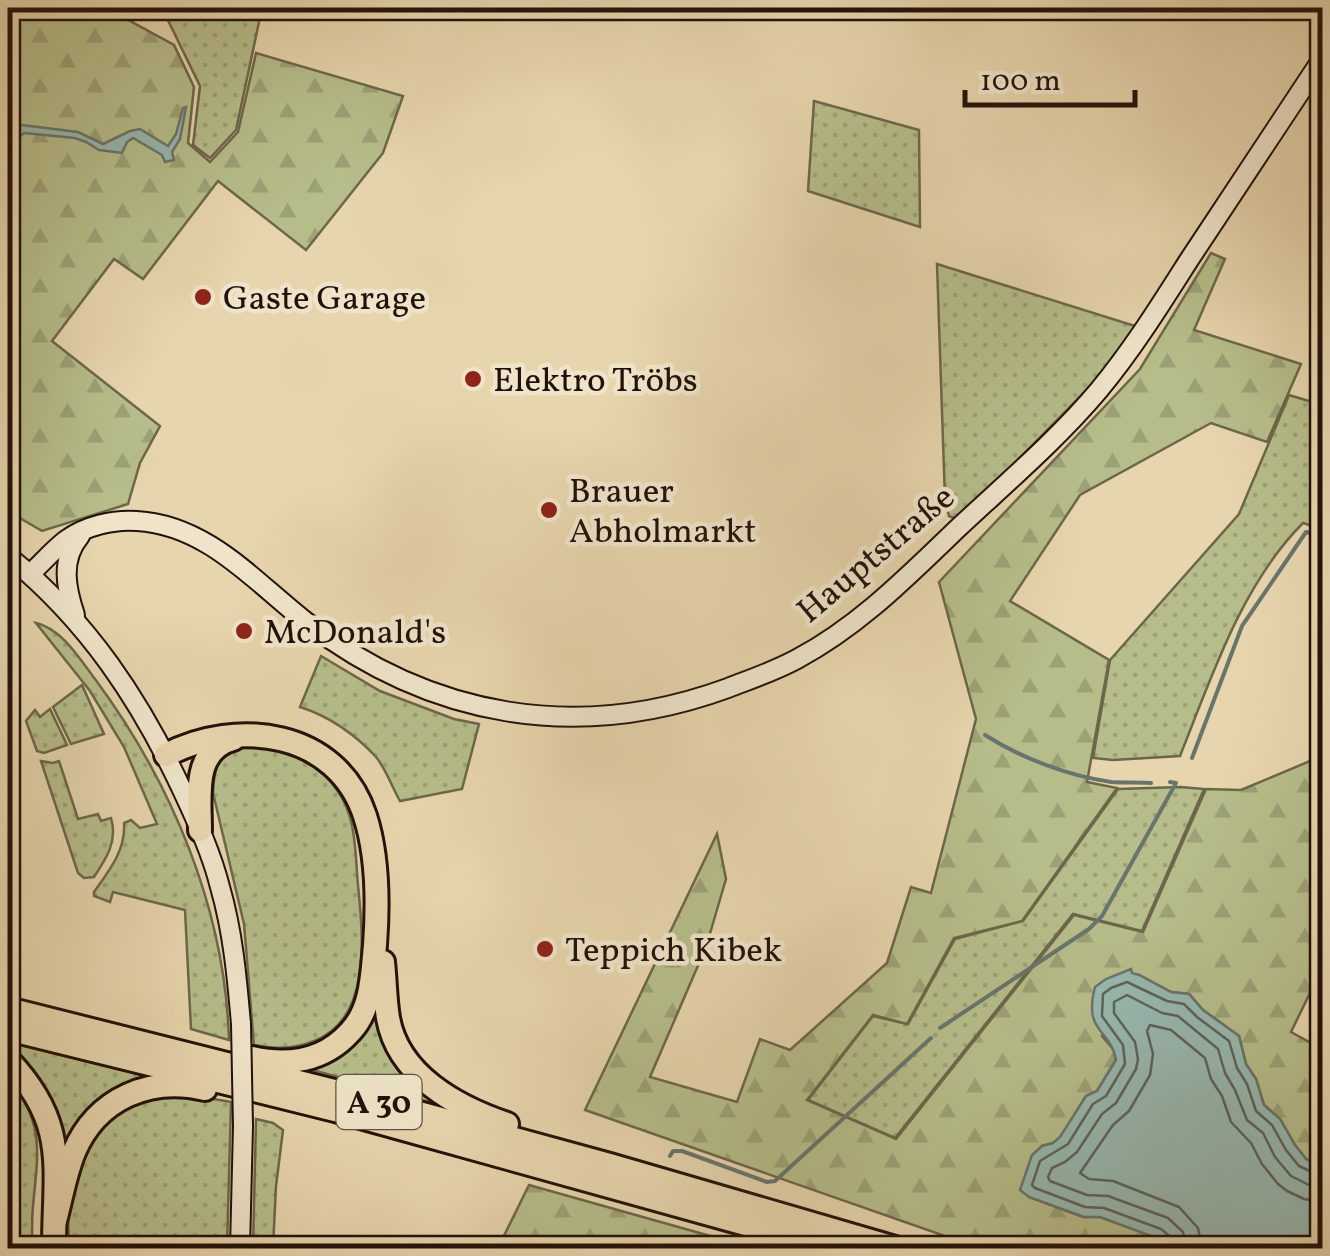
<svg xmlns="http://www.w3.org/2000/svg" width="1330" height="1256" viewBox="0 0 1330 1256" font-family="Vollkorn,serif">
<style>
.grass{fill:url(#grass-dots);stroke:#6c674a;stroke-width:2.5}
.forest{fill:url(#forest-firs);stroke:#6c674a;stroke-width:2.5}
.water{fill:#97b8af;stroke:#68756d;stroke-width:2.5}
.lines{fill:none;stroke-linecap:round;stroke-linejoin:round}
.shore{stroke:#5c645c;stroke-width:2.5}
.stream{stroke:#68756d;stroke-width:4}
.secondary-casing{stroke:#22110a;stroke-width:22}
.highway-casing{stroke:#22110a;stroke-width:28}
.secondary{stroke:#efe4ca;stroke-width:18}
.highway{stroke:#e7d5ad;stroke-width:22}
.secondary-bridge-casing{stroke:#22110a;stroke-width:22;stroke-linecap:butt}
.secondary-bridge{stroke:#efe4ca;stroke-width:18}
.poi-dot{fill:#8f2418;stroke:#efe4ca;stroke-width:4}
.labels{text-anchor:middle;stroke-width:9;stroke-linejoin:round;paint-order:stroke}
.shield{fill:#efe4ca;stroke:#605044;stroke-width:2.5}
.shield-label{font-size:32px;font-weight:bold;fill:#22110a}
.poi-label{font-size:35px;fill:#22110a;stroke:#efe4ca;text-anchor:start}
.street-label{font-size:35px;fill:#22110a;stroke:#efe4ca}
</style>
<defs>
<pattern id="grass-dots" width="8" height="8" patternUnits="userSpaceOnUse" patternTransform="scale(2.5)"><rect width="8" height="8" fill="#b6bd8a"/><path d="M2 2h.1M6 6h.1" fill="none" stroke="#9ca176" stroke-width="1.8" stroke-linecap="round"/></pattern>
<pattern id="forest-firs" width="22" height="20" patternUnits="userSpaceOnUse" patternTransform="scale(2.5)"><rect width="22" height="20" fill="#b6bd8a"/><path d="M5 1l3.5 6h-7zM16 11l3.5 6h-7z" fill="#9ca176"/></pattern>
</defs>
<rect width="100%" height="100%" fill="#e7d5ad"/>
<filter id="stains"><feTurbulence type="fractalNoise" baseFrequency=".002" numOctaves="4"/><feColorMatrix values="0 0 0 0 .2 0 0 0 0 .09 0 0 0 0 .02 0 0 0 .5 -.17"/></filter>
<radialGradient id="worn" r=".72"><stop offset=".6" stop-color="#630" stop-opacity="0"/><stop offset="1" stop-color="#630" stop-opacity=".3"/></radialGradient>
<g class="grass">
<path d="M162 8H262L236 130 210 158 193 145 200 86Z"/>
<path d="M814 101 919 130 920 227 808 191Z"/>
<path d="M937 264 1135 326 1115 361 959 520 949 516 945 500Z"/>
<path d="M1289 395 1322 405V529L1303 523C1242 584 1212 676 1180 756L1113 760 1093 758 1110 660 1239 514Z"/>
<path d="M36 623C62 629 80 659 95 679 172 783 225 909 229 1040L191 1029 185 910 113 892 110 902 94 896V892C109 871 126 850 124 823L131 820 140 828 157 824 124 747 90 691Z"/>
<path d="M321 656 380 691 454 719 479 724 462 789 400 801C392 787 386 769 376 757 356 735 329 716 300 707Z"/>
<path d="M82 685 104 734 71 744 53 707Z"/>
<path d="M50 709 67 745 44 753 37 751 26 721 35 710 40 717Z"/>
<path d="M244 745C280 749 316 759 337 790 357 817 355 854 358 885 363 936 372 1019 314 1041 295 1049 274 1049 254 1045L244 924 213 793C214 766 218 753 244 745Z"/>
<path d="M41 761 53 763 59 761 78 819 98 814 101 821 111 818C118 841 106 859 94 877L84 878 78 873Z"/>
<path d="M1181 787 1204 789 1142 931 1073 914 895 1138 808 1100 873 1016 908 1024 955 939 1023 921 1118 789Z"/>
<path d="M375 1007C386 1063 401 1081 451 1108L305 1068C344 1057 357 1045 375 1007Z"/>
<path d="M8 1042 154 1078 65 1155C58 1110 46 1075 8 1048Z"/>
<path d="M8 1079C59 1135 26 1184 33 1248H8Z"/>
<path d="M191 1095 231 1102 227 1248H69L68 1217 71 1184 85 1143 122 1107 150 1096Z"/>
<path d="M256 1119 273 1123 283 1130 276 1186 273 1248H253Z"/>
</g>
<g class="forest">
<path d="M8 8H106L174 45 194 87 188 143 210 162 238 132 256 53 403 96 383 153 306 250 218 181 143 279 114 259 52 341 160 426 140 463 128 504 42 531 8 511Z"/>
<path d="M1211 253 1225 259 1194 330 1301 364 1267 442 1211 423 1080 495 1010 601 1109 660 1087 782 1117 788 1022 921 954 938 907 1024 873 1015 807 1100 896 1139 1074 915 1143 932 1206 789 1241 790 1322 756V968L1291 1032 1322 1049V1166L1306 1159 1295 1145 1280 1119 1264 1105 1256 1079 1246 1064 1239 1036 1203 1010 1189 994 1171 992 1139 975 1102 1036 1114 1050 1116 1060 1097 1091 1086 1096 1061 1137 1053 1143 1042 1146 1029 1197 1083 1217H1100L1158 1238 1169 1248H979L585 1110 717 834 726 879 706 947 650 1077 737 1102 760 1039 790 1050 887 963 911 887 931 893 976 719 939 582 1140 369Z"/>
<path d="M529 1185 753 1248H668L660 1246 659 1248H498Z"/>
</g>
<g class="water">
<path d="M186 107 180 139 172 152 174 160 165 162 162 155 133 138 127 142 122 153 99 150 86 142 75 138 24 133 11 144 8 143V135L19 125H22L78 132 103 144 130 131 140 129 168 146 176 134 183 108Z"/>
<path d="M1131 969 1132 973 1139 975 1171 992 1189 994 1203 1010 1239 1036 1246 1064 1256 1079 1264 1105 1280 1119 1295 1145 1306 1159 1322 1166V1248H1169L1157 1238 1100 1217H1084L1029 1197 1020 1190 1032 1155 1042 1146 1053 1143 1060 1137 1086 1096 1097 1091 1116 1060C1110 1027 1083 1034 1095 987L1106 979Z"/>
</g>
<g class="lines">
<g class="shore">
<path d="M1175 1248 1173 1239 1161 1229 1104 1208 1085 1207 1035 1188 1032 1185 1040 1161 1068 1144 1093 1104 1106 1096 1125 1064 1123 1045 1102 1016 1103 994 1111 988 1127 982 1167 1001 1184 1004 1197 1017 1229 1041 1237 1068 1247 1084 1256 1111 1272 1125 1286 1150 1299 1166 1316 1174 1322 1175"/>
<path d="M1187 1248 1183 1232 1168 1218 1108 1196 1087 1195 1050 1181 1048 1177 1052 1168 1065 1162 1077 1152 1102 1114 1116 1103 1136 1069 1138 1059 1135 1042 1114 1013V1002L1127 995 1162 1013 1178 1016 1218 1049 1225 1073 1235 1090 1247 1120 1263 1133 1275 1157 1291 1176 1311 1186 1322 1187"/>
<path d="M1202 1248 1198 1228 1179 1207 1113 1181 1089 1179 1080 1173 1113 1125 1129 1111 1150 1075 1153 1054 1147 1031 1150 1025 1171 1030 1205 1058 1211 1079 1222 1096 1231 1122 1251 1143 1262 1164 1278 1184 1287 1191 1304 1199 1322 1202"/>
</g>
<g class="stream">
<path d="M985 735C1021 758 1069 776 1111 782 1124 783 1138 782 1151 783"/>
<path d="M1192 758 1242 626 1306 532 1322 536"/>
<path d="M940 1028 1089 929 1102 916 1176 783 1170 782"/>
<path d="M670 1156 673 1151H682L767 1182 775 1181 931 1038"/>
<path d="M640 1248 643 1242"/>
</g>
<g class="secondary-casing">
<g id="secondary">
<path d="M8 556C88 621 141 701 184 794 198 824 212 855 220 887 233 932 237 978 241 1024"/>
<path d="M30 574C42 563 53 550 66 540 85 526 114 519 137 521 207 525 254 581 305 621 431 718 578 743 728 688 751 679 775 671 797 659 859 626 907 577 957 529 1005 484 1057 440 1099 390 1133 349 1161 304 1189 260 1234 193 1278 126 1322 59"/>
<path d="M75 615C66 588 60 560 80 536"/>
<path d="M240 1248 243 1126"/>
</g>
</g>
<g class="highway-casing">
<g id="highway">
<path d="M166 755C237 718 337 730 365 816 378 856 378 904 375 945 372 975 372 1009 350 1032 324 1061 288 1066 252 1058"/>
<path d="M200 830C200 796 192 750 233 739"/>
<path d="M383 962C385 980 385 1000 388 1018 398 1075 456 1107 507 1124"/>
<path d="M8 1009 382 1103 610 1165 895 1248"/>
<path d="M8 1029 335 1110 832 1248"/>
<path d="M8 1060C69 1124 54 1167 54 1248"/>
<path d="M55 1221C61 1199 65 1174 74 1152 97 1098 150 1076 205 1089"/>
</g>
</g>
<use href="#secondary" class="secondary"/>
<use href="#highway" class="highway"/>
<g class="secondary-bridge-casing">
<path id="secondary-bridge" d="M241 1024 243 1126"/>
</g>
<use href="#secondary-bridge" class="secondary-bridge"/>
</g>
<g class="poi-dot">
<circle cx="203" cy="297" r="10"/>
<circle cx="473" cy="379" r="10"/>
<circle cx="549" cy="510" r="10"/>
<circle cx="244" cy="631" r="10"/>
<circle cx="545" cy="949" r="10"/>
</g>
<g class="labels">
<rect class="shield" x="336.5" y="1075" width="85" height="54" rx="8"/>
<g class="shield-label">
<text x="379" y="1113">A 30</text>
</g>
<g class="poi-label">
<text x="223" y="309">Gaste Garage</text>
<text x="493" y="391">Elektro Tröbs</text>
<text x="569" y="502">Brauer<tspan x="569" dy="40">Abholmarkt</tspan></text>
<text x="264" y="643">McDonald's</text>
<text x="565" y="961">Teppich Kibek</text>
</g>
<g class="street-label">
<text transform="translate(875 553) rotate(-40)" y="12">Hauptstraße</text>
</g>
</g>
<rect width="1330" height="1256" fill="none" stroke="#e7d5ad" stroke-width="40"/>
<rect x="10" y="10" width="1310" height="1236" fill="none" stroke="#22110a" stroke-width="5"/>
<rect x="20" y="20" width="1290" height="1216" fill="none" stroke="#22110a" stroke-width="2.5"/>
<path d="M965 90v15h170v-15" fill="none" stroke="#22110a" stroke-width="5"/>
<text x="980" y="90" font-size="30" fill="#22110a" stroke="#efe4ca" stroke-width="8" paint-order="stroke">100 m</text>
<rect width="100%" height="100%" filter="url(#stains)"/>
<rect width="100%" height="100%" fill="url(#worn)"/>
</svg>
